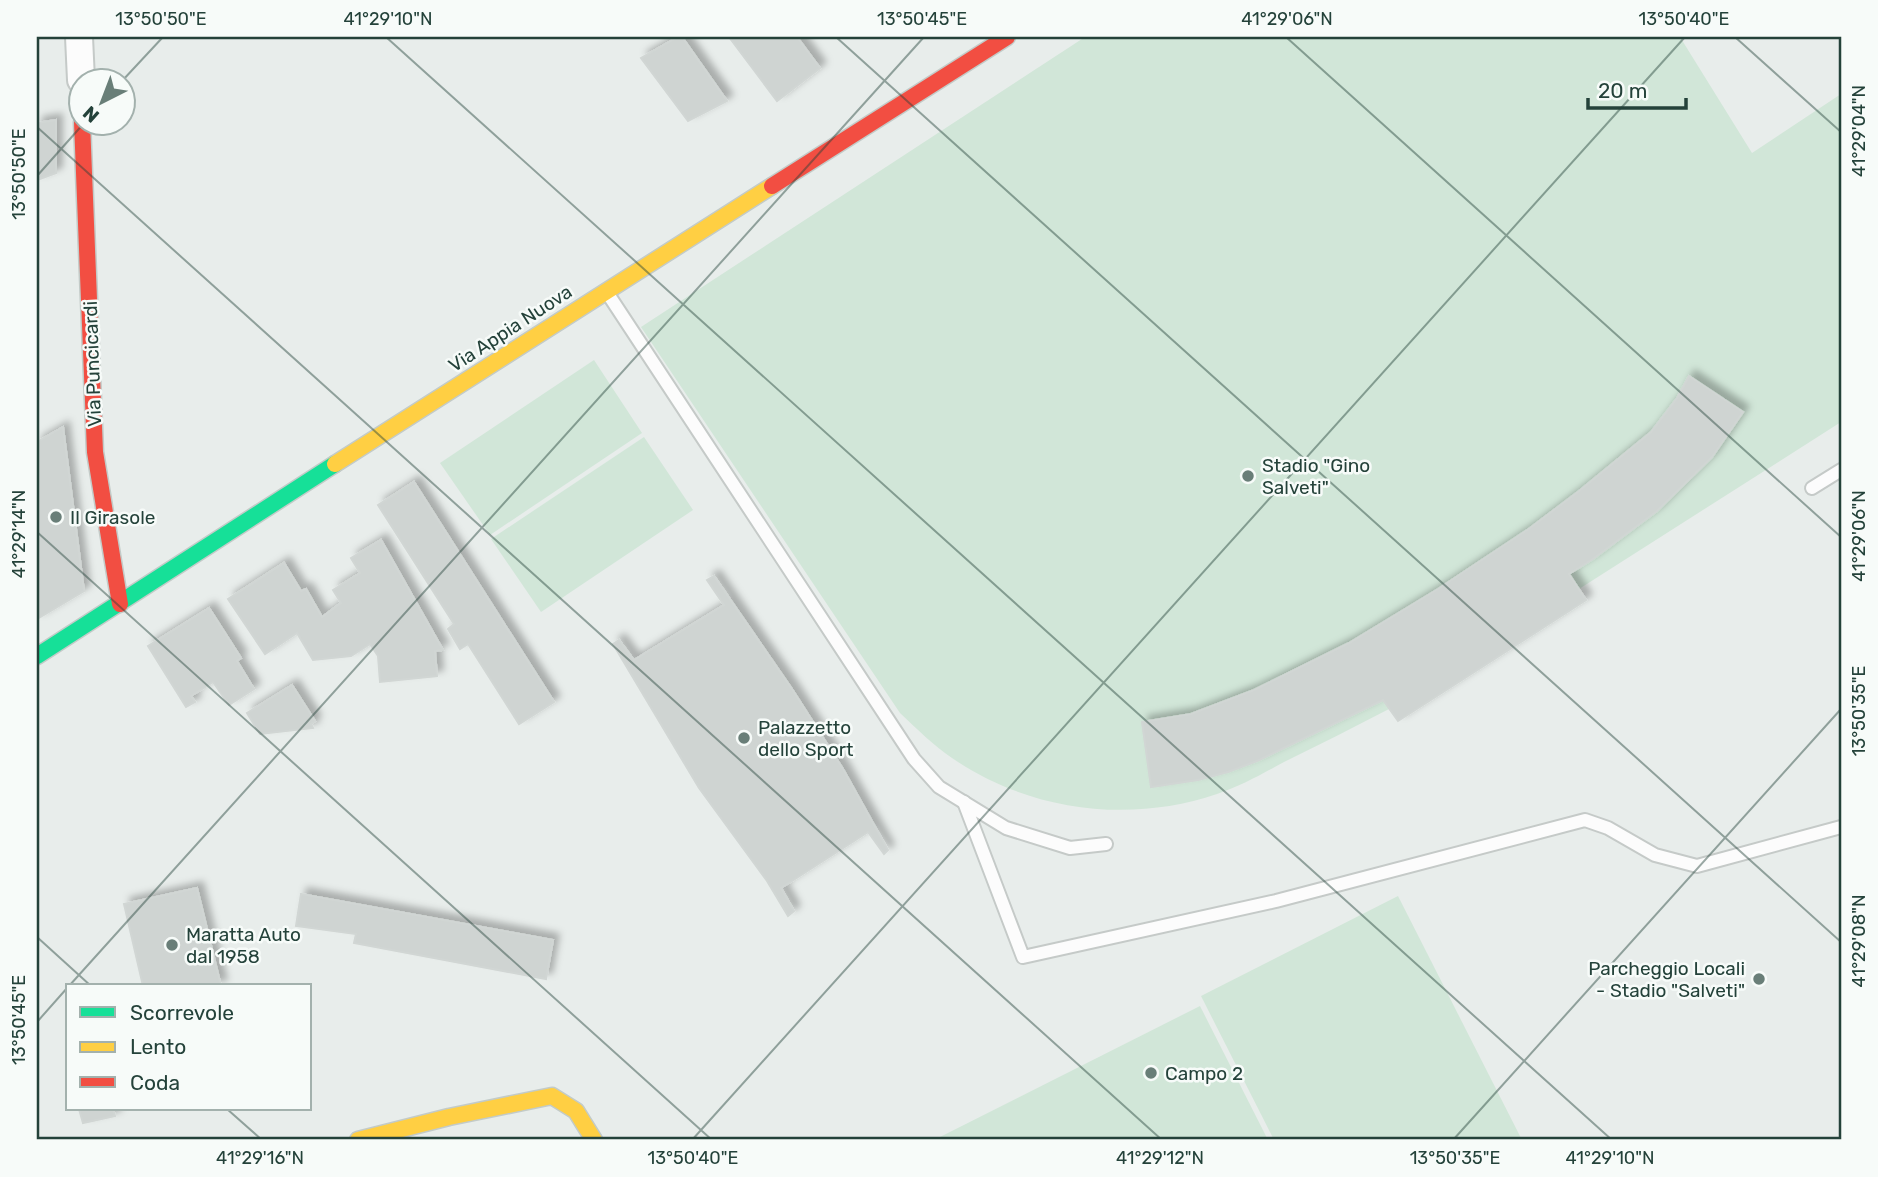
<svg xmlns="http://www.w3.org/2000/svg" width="1878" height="1177" viewBox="0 0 1878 1177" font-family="Rubik,sans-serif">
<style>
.green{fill:#d1e6d8}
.building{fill:#cfd4d2;stroke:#d1d6d4;stroke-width:2;filter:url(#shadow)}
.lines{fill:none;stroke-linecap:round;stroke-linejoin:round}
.lane-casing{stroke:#c5cac8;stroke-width:16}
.street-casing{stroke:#c5cac8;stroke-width:30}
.fast-casing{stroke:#c3cbc8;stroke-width:19}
.slow-casing{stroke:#c3cbc8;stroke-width:19}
.jam-casing{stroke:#c3cbc8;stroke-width:19}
.lane{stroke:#fcfcfc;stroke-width:12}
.street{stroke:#fcfcfc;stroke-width:26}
.fast{stroke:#16e098;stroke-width:16}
.slow{stroke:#ffcf43;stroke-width:16}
.jam{stroke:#f24e42;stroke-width:16}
.ticks{fill:none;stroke:#24423a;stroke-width:2;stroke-opacity:0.45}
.poi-dot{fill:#697e78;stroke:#f7fbf9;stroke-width:2.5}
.labels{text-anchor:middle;stroke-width:5;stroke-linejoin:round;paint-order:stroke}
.street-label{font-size:19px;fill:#24423a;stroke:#f7fbf9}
.poi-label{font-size:19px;fill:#24423a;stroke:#f7fbf9;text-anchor:start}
.neatline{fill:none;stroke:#24423a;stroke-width:2.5}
.ticks-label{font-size:18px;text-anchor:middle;fill:#24423a}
</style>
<defs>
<filter id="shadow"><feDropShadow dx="6" dy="-6" stdDeviation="3.5" flood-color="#0004"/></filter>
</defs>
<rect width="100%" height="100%" fill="#e8edeb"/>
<g class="green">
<path d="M1085 37H1680L1752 153 1841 94V422L1579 589 1586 600 1398 721 1389 709C1354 727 1319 745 1284 762 1262 774 1241 786 1217 794 1129 824 1029 811 952 758 933 745 917 729 900 713L641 327Z"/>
<path d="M594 360 642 433 490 535 440 463Z"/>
<path d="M644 437 693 510 541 612 491 539Z"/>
<path d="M1398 896 1522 1140H1274L1201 996Z"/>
<path d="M1200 1006 1268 1140H934Z"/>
</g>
<g class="building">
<path d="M678 37H682L727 101 688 121 641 58Z"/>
<path d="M729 37H797L820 68 777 101Z"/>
<path d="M56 120V173L37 180V123Z"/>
<path d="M1689 376 1743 412 1712 457 1657 511 1593 559 1569 574 1586 600 1398 721 1383 700 1257 761 1228 772 1198 780 1151 787 1142 722 1191 714 1254 690 1349 643 1438 589 1530 528 1579 491 1651 432 1677 398Z"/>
<path d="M63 427 84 591 37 619V442Z"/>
<path d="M414 482 554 702 519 724 468 644 460 649 448 629 454 624 378 505Z"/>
<path d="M381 540 443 650 435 651 437 676 380 682 378 656 370 644 351 656 313 660 297 633 265 654 228 599 284 563 301 591 306 589 322 617 341 603 333 590 360 573 351 558Z"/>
<path d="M714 576 792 689 843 769 888 850 884 854 868 832 781 888 794 911 788 916 767 881 699 788 613 644 619 640 634 660 724 605 707 580Z"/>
<path d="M209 608 241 658 237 661 254 689 229 705 213 682 191 696 195 702 186 707 148 646Z"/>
<path d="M292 685 315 721 311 724 313 728 260 734 247 713Z"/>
<path d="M197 888 221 986H143L124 904Z"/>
<path d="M301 894 553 940 546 979 354 943 356 934 296 926Z"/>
<path d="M79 1109H113L115 1116 83 1123Z"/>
</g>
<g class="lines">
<g class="lane-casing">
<g id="lane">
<path d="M608 294 914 759 939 787 1006 828 1070 848 1106 844"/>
<path d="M1812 488 1841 470"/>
<path d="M964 802 1023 957 1276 901 1585 820 1608 828 1655 855 1697 866 1841 827"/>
</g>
</g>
<g class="street-casing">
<path id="street" d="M79 37 81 80"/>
</g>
<g class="fast-casing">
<path id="fast" d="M37 656 335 464"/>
</g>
<g class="slow-casing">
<g id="slow">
<path d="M335 464 772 186"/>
<path d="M358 1140 449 1117 552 1096 576 1111 594 1140"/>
</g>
</g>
<g class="jam-casing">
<g id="jam">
<path d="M82 122 95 452 120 604"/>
<path d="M772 186 1007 37"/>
</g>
</g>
<use href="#lane" class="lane"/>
<use href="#street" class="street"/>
<use href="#fast" class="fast"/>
<use href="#slow" class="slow"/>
<use href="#jam" class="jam"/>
</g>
<path class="ticks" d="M386 37 1612 1140M836 37 1841 942M1286 37 1841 537M1735 37 1841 132M122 81 163 37M37 127 1162 1140M37 176 85 122M37 532 712 1140M37 937 91 986M69 986 924 37M37 1022 68 987M227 1109 262 1140M692 1140 1685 37M1453 1140 1841 709"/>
<g class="poi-dot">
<circle cx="1248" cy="476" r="7"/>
<circle cx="56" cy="517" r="7"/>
<circle cx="744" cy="738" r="7"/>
<circle cx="172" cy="945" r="7"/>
<circle cx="1759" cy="979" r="7"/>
<circle cx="1151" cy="1073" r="7"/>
</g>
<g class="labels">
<g class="street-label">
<text transform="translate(510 328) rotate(-33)" y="7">Via Appia Nuova</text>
<text transform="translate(92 364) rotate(-92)" y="7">Via Puncicardi</text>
</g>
<g class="poi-label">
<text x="1262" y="472">Stadio "Gino<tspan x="1262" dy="22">Salveti"</tspan></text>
<text x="70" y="524">Il Girasole</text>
<text x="758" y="734">Palazzetto<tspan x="758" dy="22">dello Sport</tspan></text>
<text x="186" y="941">Maratta Auto<tspan x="186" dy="22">dal 1958</tspan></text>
<text x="1745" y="975" text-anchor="end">Parcheggio Locali<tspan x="1745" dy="22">- Stadio "Salveti"</tspan></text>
<text x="1165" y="1080">Campo 2</text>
</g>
</g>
<rect width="1878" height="1177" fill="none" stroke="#f7fbf9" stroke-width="77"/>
<rect x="66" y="984" width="245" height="126" fill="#f7fbf9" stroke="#a3b1ad" stroke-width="2"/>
<rect x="80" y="1007" width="35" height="10" fill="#16e098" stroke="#a3b1ad" stroke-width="2"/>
<text x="130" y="1020" font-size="21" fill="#24423a">Scorrevole</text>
<rect x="80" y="1042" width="35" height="10" fill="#ffcf43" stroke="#a3b1ad" stroke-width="2"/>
<text x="130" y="1054" font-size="21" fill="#24423a">Lento</text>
<rect x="80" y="1077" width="35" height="10" fill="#f24e42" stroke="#a3b1ad" stroke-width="2"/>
<text x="130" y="1090" font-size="21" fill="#24423a">Coda</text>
<g transform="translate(102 102) rotate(222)"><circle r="33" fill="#f7fbf9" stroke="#a3b1ad" stroke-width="2"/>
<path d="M0-5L12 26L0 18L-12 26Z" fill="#697e78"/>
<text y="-10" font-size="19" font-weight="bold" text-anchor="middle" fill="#24423a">N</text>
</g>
<path d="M1588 98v10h98v-10" fill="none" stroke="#24423a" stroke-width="3.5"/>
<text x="1598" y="98" font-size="21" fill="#24423a" stroke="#f7fbf9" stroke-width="5" paint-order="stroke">20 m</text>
<rect x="38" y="38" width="1802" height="1100" class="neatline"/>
<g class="ticks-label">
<text x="161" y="25">13°50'50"E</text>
<text x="388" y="25">41°29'10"N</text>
<text x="922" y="25">13°50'45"E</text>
<text x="1287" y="25">41°29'06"N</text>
<text x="1684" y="25">13°50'40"E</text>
<text transform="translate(1859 131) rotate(-90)" y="6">41°29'04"N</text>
<text transform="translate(19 174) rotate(-90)" y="6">13°50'50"E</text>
<text transform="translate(19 534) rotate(-90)" y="6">41°29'14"N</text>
<text transform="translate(1859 536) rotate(-90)" y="6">41°29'06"N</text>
<text transform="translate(1859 711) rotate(-90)" y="6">13°50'35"E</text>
<text transform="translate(1859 941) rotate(-90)" y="6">41°29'08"N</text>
<text transform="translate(19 1020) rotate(-90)" y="6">13°50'45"E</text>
<text x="260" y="1164">41°29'16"N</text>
<text x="693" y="1164">13°50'40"E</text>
<text x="1160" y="1164">41°29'12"N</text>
<text x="1455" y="1164">13°50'35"E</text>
<text x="1610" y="1164">41°29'10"N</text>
</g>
</svg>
